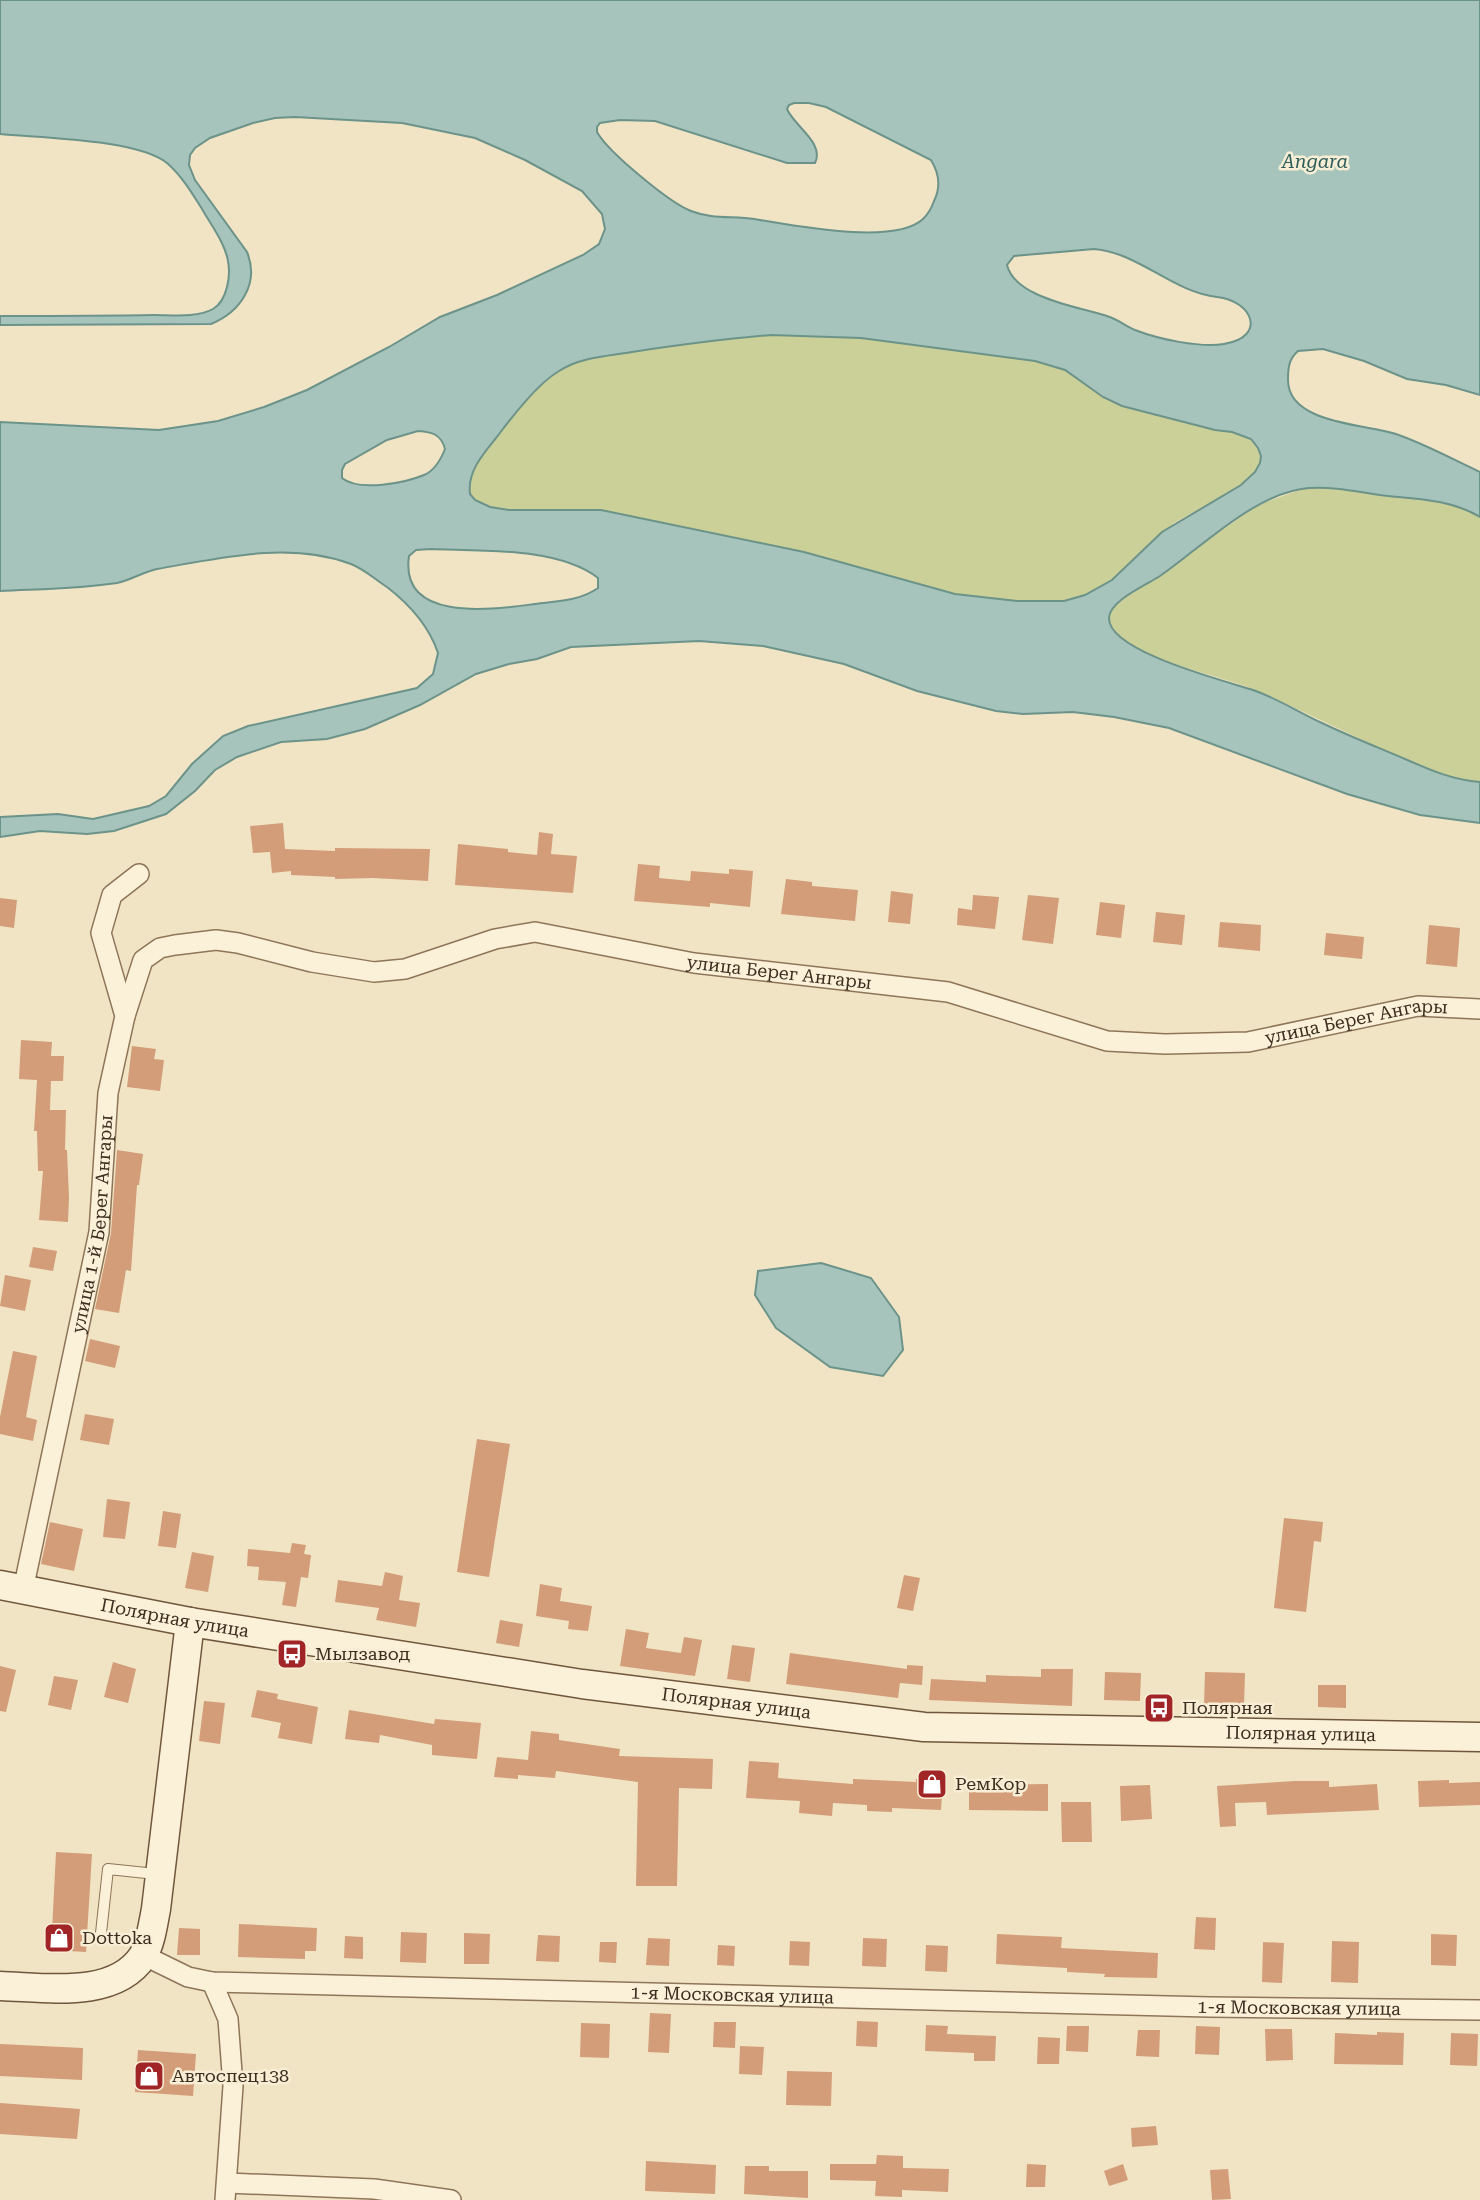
<svg xmlns="http://www.w3.org/2000/svg" width="1480" height="2200" viewBox="0 0 1480 2200" font-family="'Roboto Serif',serif">
<style>
.green{fill:#cad097}
.water{fill:#a6c4bb;stroke:#6c938a;stroke-width:2;fill-rule:evenodd}
.building{fill:#d29d78}
.lines{fill:none;stroke-linecap:round;stroke-linejoin:round}
.service-casing{stroke:#8e7559;stroke-width:12}
.minor-casing{stroke:#8e7559;stroke-width:22}
.secondary-casing{stroke:#6f563c;stroke-width:31}
.service{stroke:#fbf1d9;stroke-width:10}
.minor{stroke:#fbf1d9;stroke-width:19}
.secondary{stroke:#fbf1d9;stroke-width:28}
.labels{text-anchor:middle;stroke-width:5;stroke-linejoin:round;paint-order:stroke}
.street-label{font-size:18px;fill:#3d2d1e;stroke:#f8eed5}
.poi-label{font-size:18px;fill:#3d2d1e;stroke:#f8eed5;text-anchor:start}
.water-label{font-size:19px;font-style:italic;fill:#2c5d5a;stroke:#f8eed5}
</style>
<rect width="100%" height="100%" fill="#f1e4c4"/>
<g class="green">
<path d="M771 335 861 338 1035 361 1065 370 1103 397 1122 406 1215 430 1232 432 1251 439 1258 448 1261 456 1260 463 1255 472 1241 485 1174 523 1112 580 1085 595 1064 601H1017L955 594 804 552 601 510H509L490 507 475 500 470 494C467 471 484 455 497 438 512 417 537 384 559 371 578 358 604 356 626 353 674 345 722 339 771 335Z"/>
<path d="M1305 488C1332 487 1359 492 1386 495 1418 499 1451 499 1480 517V782C1449 780 1423 767 1395 755 1351 735 1308 714 1265 694 1239 682 1210 676 1184 667 1165 661 1118 646 1110 627 1102 609 1122 599 1134 592L1258 505Z"/>
</g>
<g class="water">
<path d="M0 0H1480V395L1446 385 1407 379 1364 361 1323 349 1298 351C1289 359 1288 367 1288 380 1288 424 1366 424 1396 434 1425 444 1452 459 1480 472V517C1452 500 1420 499 1388 496 1362 493 1336 486 1309 488 1256 492 1202 547 1160 576 1146 585 1109 601 1109 618 1108 651 1222 680 1250 689 1275 697 1298 712 1322 723 1349 736 1377 747 1405 759 1430 770 1453 780 1480 782V823L1420 815 1347 794 1169 728 1114 717 1073 712 1023 714 996 711 917 691 844 664 763 646 699 641 571 647 537 659 509 664 476 674 420 705 365 729 327 739 281 742 237 757 215 770 195 791 166 814 114 831 87 834 40 831 0 837V817L58 814 93 819 149 806 166 796 192 764 223 736 248 726 417 688 433 674 438 653C429 626 409 604 387 587 376 580 364 569 351 564 289 541 220 558 157 569 143 572 131 580 117 583 78 589 39 589 0 591V422L159 430 218 421 264 407 307 390 389 347 440 317 497 295 583 255 599 244 605 229 602 214 582 191 525 160 475 138 402 123 295 117 275 118 253 123 210 138 195 148 190 155 189 165 195 180 247 252C260 284 240 312 211 324L0 325V316C52 316 103 316 155 315 172 315 197 318 213 309 227 301 231 276 228 261 225 243 211 225 202 209 192 193 181 175 167 163 137 139 40 138 0 134ZM794 103H809L826 107 931 160C939 173 941 187 934 201 932 207 928 214 923 219 894 246 792 225 754 219 733 216 711 219 691 211 670 203 608 152 597 132V127L600 123 620 120 655 121 787 163H815C825 143 794 126 787 109L789 105ZM1094 249C1140 253 1172 292 1217 297 1253 301 1267 337 1224 344 1200 348 1158 339 1135 330 1126 326 1117 319 1107 316 1079 307 1015 298 1007 265L1014 256ZM771 335 861 338 1035 361 1065 370 1103 397 1122 406 1215 430 1232 432 1251 439 1258 448 1261 456 1260 463 1255 472 1241 485 1162 532 1112 580 1085 595 1064 601H1017L955 594 804 552 601 510H509L490 507 475 500 470 494C467 472 483 454 496 438 512 417 537 384 559 371 580 357 608 356 632 352 678 345 724 339 771 335ZM418 431C432 432 441 434 445 449 441 459 434 471 424 475 405 483 359 492 342 478V470L345 464 387 440ZM431 549C480 551 558 547 598 578V588C580 601 556 601 535 604 495 609 399 624 409 556L416 550Z"/>
<path d="M821 1263 871 1278 899 1317 903 1350 883 1376 830 1367 776 1328 755 1295 758 1271Z"/>
</g>
<g class="building">
<path d="M283 823 285 849 335 851V848L430 849 428 881 373 878 335 879V877L291 875V871L272 873 270 852 253 853 250 826Z"/>
<path d="M539 832 553 834 551 854 577 856 573 893 455 885 458 844 508 849V852L537 855Z"/>
<path d="M638 864 660 866 659 878 690 881 691 871 729 874V869L753 871 750 907 710 903V907L634 901Z"/>
<path d="M786 879 812 882V886L858 890 855 921 781 914Z"/>
<path d="M891 891 913 894 910 924 888 922Z"/>
<path d="M973 895 999 897 995 929 957 925 958 908 972 910Z"/>
<path d="M1028 895 1059 898 1053 944 1022 940Z"/>
<path d="M0 898 17 900 14 928 0 926Z"/>
<path d="M1100 902 1125 905 1121 938 1096 935Z"/>
<path d="M1156 912 1185 915 1182 945 1153 942Z"/>
<path d="M1220 922 1261 925 1260 951 1218 947Z"/>
<path d="M1429 925 1460 928 1457 967 1426 964Z"/>
<path d="M1326 933 1364 937 1362 959 1324 955Z"/>
<path d="M21 1040 52 1042 51 1056H64L63 1081H51L50 1110H66L65 1150H67L69 1197 68 1222 39 1220 43 1171H38L37 1131H34L37 1080 19 1079Z"/>
<path d="M132 1046 156 1049 154 1059 164 1060 160 1091 127 1087Z"/>
<path d="M117 1150 143 1154 139 1185H137L131 1271 126 1270 119 1313 95 1309 111 1233Z"/>
<path d="M33 1247 57 1251 53 1271 29 1267Z"/>
<path d="M5 1275 31 1280 25 1311 0 1306Z"/>
<path d="M90 1339 120 1346 115 1368 85 1361Z"/>
<path d="M13 1351 37 1356 26 1417 37 1420 33 1441 0 1434V1417Z"/>
<path d="M85 1414 114 1419 109 1445 80 1440Z"/>
<path d="M477 1439 510 1444 489 1577 457 1572Z"/>
<path d="M107 1499 130 1502 125 1539 103 1537Z"/>
<path d="M163 1511 181 1514 176 1548 158 1546Z"/>
<path d="M1284 1518 1323 1522 1321 1542 1314 1541 1306 1612 1274 1608Z"/>
<path d="M50 1522 83 1529 74 1571 41 1564Z"/>
<path d="M292 1543 306 1545 304 1554 311 1555 308 1578 301 1577 296 1607 282 1605 286 1582 258 1580 259 1567 247 1566 248 1549 290 1553Z"/>
<path d="M192 1552 214 1556 208 1592 185 1588Z"/>
<path d="M385 1572 403 1576 399 1600 420 1603 416 1627 376 1620 379 1608 335 1602 338 1580 382 1586Z"/>
<path d="M904 1575 920 1578 913 1611 897 1608Z"/>
<path d="M540 1584 562 1588 560 1601 592 1606 588 1631 568 1629 569 1621 536 1616Z"/>
<path d="M500 1620 523 1624 519 1647 496 1643Z"/>
<path d="M626 1629 649 1633 646 1648 681 1653 684 1637 702 1640 695 1676 620 1666Z"/>
<path d="M732 1645 755 1648 750 1682 727 1679Z"/>
<path d="M790 1653 907 1669V1665L923 1666 922 1685 900 1683 898 1698 786 1684Z"/>
<path d="M113 1662 136 1669 128 1703 104 1697Z"/>
<path d="M0 1666 16 1670 6 1712 0 1711Z"/>
<path d="M1041 1669H1073L1072 1706 929 1700 931 1679 986 1682V1675L1041 1677Z"/>
<path d="M1105 1672 1141 1673 1140 1701 1104 1700Z"/>
<path d="M1205 1672 1245 1673 1244 1705 1204 1704Z"/>
<path d="M54 1676 78 1680 71 1710 48 1705Z"/>
<path d="M1318 1685H1346V1708L1318 1707Z"/>
<path d="M257 1690 278 1694 277 1699 318 1707 312 1744 278 1738 281 1723 251 1717Z"/>
<path d="M204 1701 225 1703 220 1744 199 1741Z"/>
<path d="M349 1710 434 1724 435 1719 481 1723 477 1759 432 1755V1745L380 1735 379 1743 345 1739Z"/>
<path d="M531 1731 559 1734V1740L620 1749 619 1756 713 1759 712 1789 679 1788 677 1886H636L638 1782 556 1771 555 1778 518 1775V1779L494 1777 497 1757 528 1760Z"/>
<path d="M749 1761 779 1763 778 1778 853 1784V1779L916 1782V1779L943 1780 941 1810 892 1808V1812L867 1811V1805L833 1803 832 1816 799 1813 800 1801 746 1798Z"/>
<path d="M1449 1780V1783L1480 1782V1805L1419 1807 1418 1781Z"/>
<path d="M969 1781H991V1785L1048 1784V1811L969 1810Z"/>
<path d="M1295 1781H1329V1787L1377 1784 1379 1810 1267 1815 1266 1802 1235 1803 1236 1826 1220 1827 1217 1786Z"/>
<path d="M1150 1785 1152 1819 1121 1821 1120 1786Z"/>
<path d="M1061 1802H1091L1092 1842H1062Z"/>
<path d="M56 1852 92 1854 86 1952 51 1950Z"/>
<path d="M1196 1917 1216 1918 1215 1950 1194 1949Z"/>
<path d="M239 1924 317 1928 316 1951H305V1959L238 1957Z"/>
<path d="M179 1928 200 1929V1955H177Z"/>
<path d="M401 1932 427 1933 426 1963 400 1962Z"/>
<path d="M464 1933 490 1934 489 1964H464Z"/>
<path d="M997 1934 1062 1937 1061 1948 1158 1953 1157 1978 1104 1977 1105 1974 1067 1972V1968L996 1964Z"/>
<path d="M1431 1934 1457 1935 1456 1966 1431 1965Z"/>
<path d="M538 1935 560 1936 559 1962 536 1961Z"/>
<path d="M345 1936 363 1937V1959L344 1958Z"/>
<path d="M648 1938 670 1939 669 1966 646 1965Z"/>
<path d="M863 1938 887 1939 886 1967 862 1966Z"/>
<path d="M790 1941 810 1942 809 1966 789 1965Z"/>
<path d="M1332 1941 1359 1942 1358 1983 1331 1982Z"/>
<path d="M600 1942H617L616 1963 599 1962Z"/>
<path d="M1263 1942 1284 1943 1282 1983 1262 1982Z"/>
<path d="M718 1945 735 1946 734 1966 717 1965Z"/>
<path d="M926 1945 948 1946 947 1972 925 1971Z"/>
<path d="M650 2013 671 2014 669 2053 648 2052Z"/>
<path d="M857 2021 878 2022 877 2047 856 2046Z"/>
<path d="M714 2022H736L735 2048 713 2047Z"/>
<path d="M581 2023 610 2024 609 2058 580 2057Z"/>
<path d="M926 2025 948 2026 947 2034 996 2036 995 2061H974V2053L925 2051Z"/>
<path d="M1067 2026H1089L1088 2052 1066 2051Z"/>
<path d="M1196 2026 1220 2027 1219 2055 1195 2054Z"/>
<path d="M1265 2029H1292L1293 2060 1266 2061Z"/>
<path d="M1138 2030H1160L1159 2057 1136 2056Z"/>
<path d="M1377 2032 1404 2033 1403 2065 1334 2064 1335 2033 1377 2035Z"/>
<path d="M1451 2033 1478 2034 1477 2066 1450 2065Z"/>
<path d="M1038 2037 1060 2038 1059 2064H1037Z"/>
<path d="M0 2044 83 2048 82 2080 0 2076Z"/>
<path d="M740 2046 764 2047 762 2075 739 2074Z"/>
<path d="M138 2050 196 2054 193 2096 135 2092Z"/>
<path d="M787 2071 832 2072 831 2106 786 2105Z"/>
<path d="M0 2103 80 2109 77 2139 0 2134Z"/>
<path d="M1156 2126 1158 2145 1132 2147 1131 2128Z"/>
<path d="M877 2155 903 2156V2168L949 2169 948 2192 902 2190V2197L875 2196 876 2181 830 2180V2164H876Z"/>
<path d="M646 2161 716 2165 715 2194 645 2191Z"/>
<path d="M1027 2164 1046 2165 1045 2187H1026Z"/>
<path d="M1123 2164 1128 2180 1109 2186 1104 2171Z"/>
<path d="M745 2166H769V2171H808V2198L744 2194Z"/>
<path d="M1228 2169 1231 2199 1212 2200 1210 2170Z"/>
</g>
<g class="lines">
<g class="service-casing">
<path id="service" d="M101 1933 108 1869 156 1874"/>
</g>
<g class="minor-casing">
<g id="minor">
<path id="s1" d="M125 1016 143 960 160 948 175 945 216 940 238 943 312 962 374 972 405 969 495 939 535 932 694 963 948 992 1107 1041 1165 1044 1248 1042 1418 1006 1480 1009"/>
<path id="s2" d="M23 1590 99 1232 108 1093 125 1016 101 933 112 895 139 874"/>
<path id="s3" d="M143 1955 188 1977 212 1982 1209 2007 1480 2010"/>
<path d="M212 1982 228 2019 233 2086 225 2200"/>
<path d="M227 2183 374 2189 451 2200"/>
</g>
</g>
<g class="secondary-casing">
<g id="secondary">
<path id="s4" d="M0 1585 190 1622 582 1684 924 1727 1480 1737"/>
<path d="M0 1986C44 1987 114 2000 143 1956 151 1942 153 1924 156 1909L190 1622"/>
</g>
</g>
<use href="#service" class="service"/>
<use href="#minor" class="minor"/>
<use href="#secondary" class="secondary"/>
</g>
<defs>
<g id="bus-square" transform="scale(1.575)"><rect x="-9" y="-9" width="18" height="18" rx="4" fill="#a12526" stroke="#f8eed5"/><path d="M-5-6H5V4H4V6H2V4H-2V6H-4V4H-5ZM-3.5-4V0h7V-4ZM-3.5 1.2v1.5H-2V1.2ZM2 1.2v1.5H3.5V1.2Z" fill="#fff"/></g>
<g id="shop-square" transform="scale(1.575)"><rect x="-9" y="-9" width="18" height="18" rx="4" fill="#a12526" stroke="#f8eed5"/><path d="M-5-2.5h2.3a2.7 3.5 0 0 1 5.4 0H5L5.5 6h-11ZM-1.5-2.5h3a1.5 2.3 0 0 0-3 0Z" fill="#fff"/></g>
</defs>
<g fill-rule="evenodd">
<use href="#bus-square" x="292" y="1654"/>
<use href="#bus-square" x="1159" y="1708"/>
<use href="#shop-square" x="932" y="1784"/>
<use href="#shop-square" x="59" y="1938"/>
<use href="#shop-square" x="149" y="2076"/>
</g>
<g class="labels">
<g class="street-label">
<text dy="6" stroke="none"><textPath href="#s1" startOffset="712">улица Берег Ангары</textPath></text>
<text dy="6" stroke="none"><textPath href="#s1" startOffset="1300">улица Берег Ангары</textPath></text>
<text dy="6" stroke="none"><textPath href="#s2" startOffset="373">улица 1-й Берег Ангары</textPath></text>
<text dy="6" stroke="none"><textPath href="#s4" startOffset="178">Полярная улица</textPath></text>
<text dy="6" stroke="none"><textPath href="#s4" startOffset="746">Полярная улица</textPath></text>
<text dy="6" stroke="none"><textPath href="#s4" startOffset="1312">Полярная улица</textPath></text>
<text dy="6" stroke="none"><textPath href="#s3" startOffset="595">1-я Московская улица</textPath></text>
<text dy="6" stroke="none"><textPath href="#s3" startOffset="1162">1-я Московская улица</textPath></text>
</g>
<g class="poi-label">
<text x="315" y="1660">Мылзавод</text>
<text x="1182" y="1714">Полярная</text>
<text x="955" y="1790">РемКор</text>
<text x="82" y="1944">Dottoka</text>
<text x="172" y="2082">Автоспец138</text>
</g>
<g class="water-label">
<text x="1315" y="168">Angara</text>
</g>
</g>
</svg>
